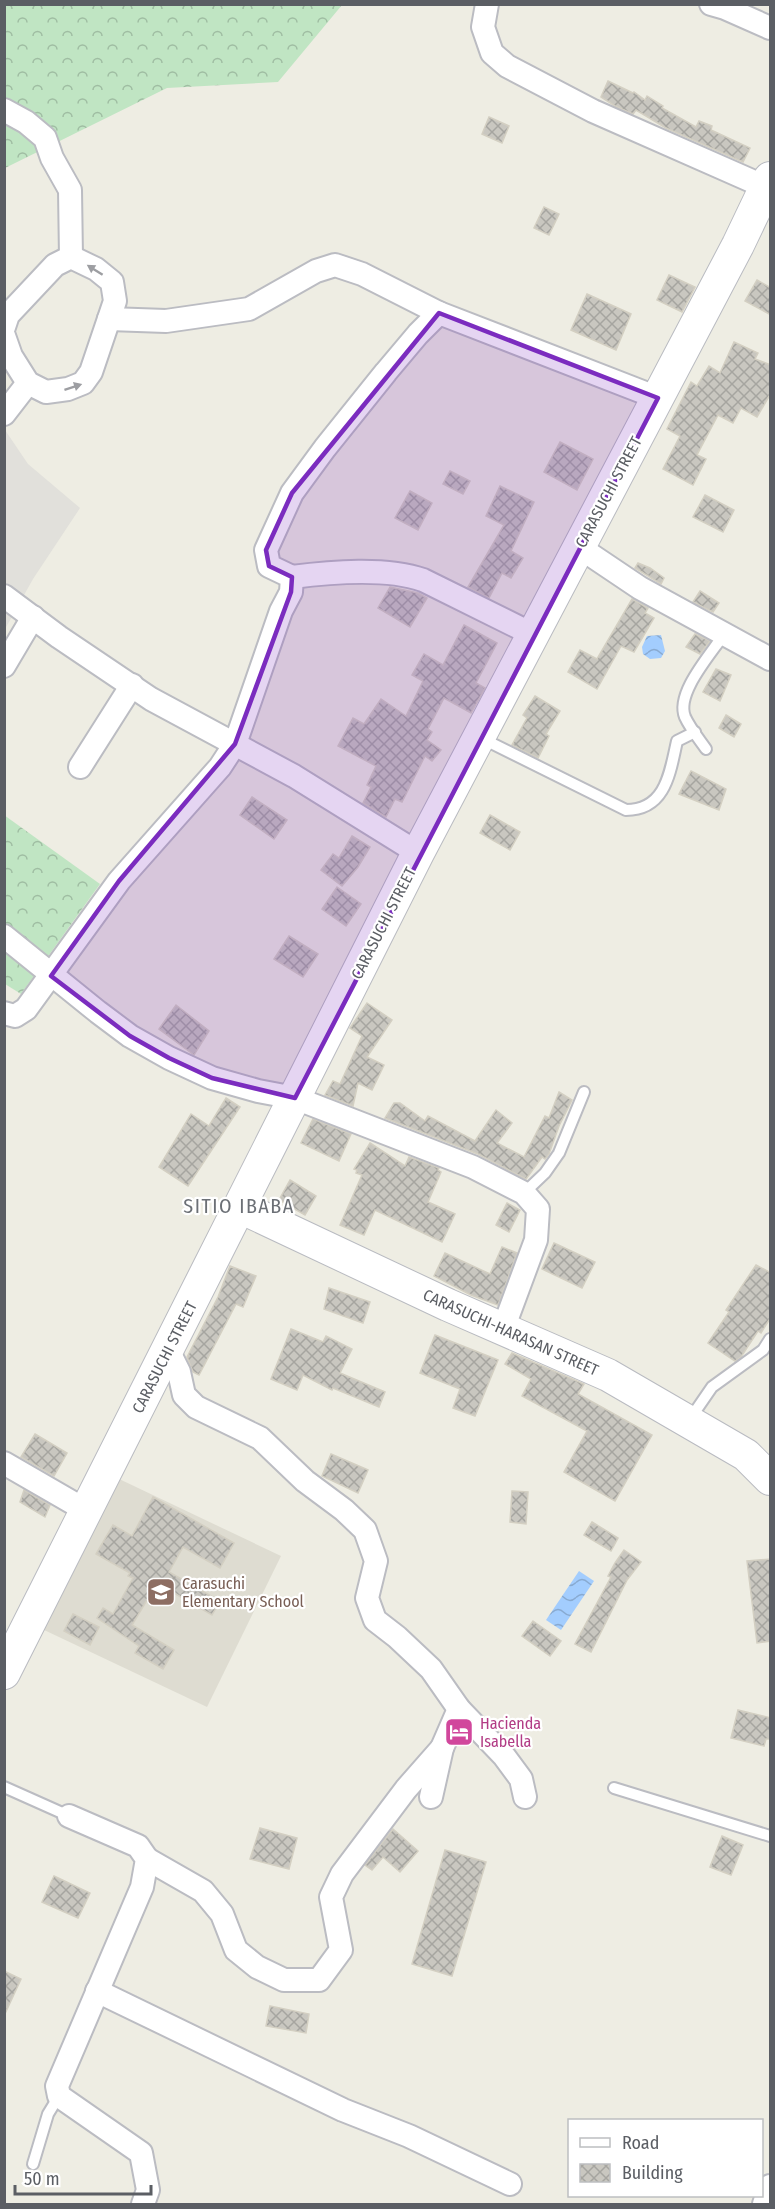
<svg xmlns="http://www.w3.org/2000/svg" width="775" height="2209" viewBox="0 0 775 2209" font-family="'Fira Sans Condensed',sans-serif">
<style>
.industrial{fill:#e1e0db}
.education{fill:#dedcd1}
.forest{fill:url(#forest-crowns)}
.water{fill:url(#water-waves)}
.building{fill:url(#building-cross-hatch);stroke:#d3cfc2;stroke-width:1.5}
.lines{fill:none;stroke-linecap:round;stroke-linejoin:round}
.lane-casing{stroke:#bbbcc2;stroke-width:14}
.street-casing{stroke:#bbbcc2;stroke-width:26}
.secondary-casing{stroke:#b9bbc1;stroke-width:34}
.lane{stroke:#fff;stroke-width:10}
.street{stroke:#fff;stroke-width:22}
.secondary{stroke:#fff;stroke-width:32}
.oneway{fill:#9d9ea2}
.marked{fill:#7b2cbf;fill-opacity:0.2;stroke:#7b2cbf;stroke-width:4.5;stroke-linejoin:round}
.labels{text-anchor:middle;stroke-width:4.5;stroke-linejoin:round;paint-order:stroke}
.street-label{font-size:16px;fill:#5b5e64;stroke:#fff}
.education-label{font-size:16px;fill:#785e54;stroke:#fff;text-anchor:start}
.hotel-label{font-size:16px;fill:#b23c85;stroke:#fff;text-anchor:start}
.quarter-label{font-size:20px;letter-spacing:1.5px;fill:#6c7076;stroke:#fff}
</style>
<defs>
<pattern id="forest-crowns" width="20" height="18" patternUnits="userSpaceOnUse" patternTransform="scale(1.5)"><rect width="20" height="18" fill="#c0e5c3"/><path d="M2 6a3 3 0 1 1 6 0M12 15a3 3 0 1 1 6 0" fill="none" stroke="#9fbda2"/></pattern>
<pattern id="water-waves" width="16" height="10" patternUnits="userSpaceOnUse" patternTransform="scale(1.5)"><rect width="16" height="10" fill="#a3cdfe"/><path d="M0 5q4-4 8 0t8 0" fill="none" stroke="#88aad1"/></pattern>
<pattern id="building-cross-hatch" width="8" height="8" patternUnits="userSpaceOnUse" patternTransform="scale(1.5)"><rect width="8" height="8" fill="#c9c7c0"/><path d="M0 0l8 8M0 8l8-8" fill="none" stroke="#a6a5a0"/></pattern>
</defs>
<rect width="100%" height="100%" fill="#eeede3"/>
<path class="industrial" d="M5 430 28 464 80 508 33 579 5 629Z"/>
<path class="education" d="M115 1477 281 1556 207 1707 42 1629Z"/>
<g class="forest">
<path d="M5 5H342L278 82 167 88 5 168Z"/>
<path d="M4 815 100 884 21 994 5 984Z"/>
</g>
<g class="water">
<path d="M661 635 665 651 661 658 650 659 643 654 642 647 647 636Z"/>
<path d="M579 1571 594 1581 561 1630 546 1620Z"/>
</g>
<g class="building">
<path d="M608 81 633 93 634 92 645 100 647 96 663 106 662 108 696 127 699 121 712 126 711 130 750 148 743 162 666 128 636 110 633 114 615 106 601 97Z"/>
<path d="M489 117 509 126 502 143 482 134Z"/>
<path d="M544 207 559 214 549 235 534 228Z"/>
<path d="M669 275 695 287 682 312 657 300Z"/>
<path d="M757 280 771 288V315L745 301Z"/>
<path d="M587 294 631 314 616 350 571 330Z"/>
<path d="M734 342 758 353 755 359 771 365V393L757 417 741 408 733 423 718 415 697 455 706 459 693 485 663 469 680 436 667 429 691 382 697 386 709 366 720 373Z"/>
<path d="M560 442 593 459 577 490 544 472Z"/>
<path d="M450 471 470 481 463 494 443 484Z"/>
<path d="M500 486 534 502 511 551 523 558 511 578 502 573 489 598 468 587 504 525 486 516Z"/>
<path d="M410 491 432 503 418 530 395 518Z"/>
<path d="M705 495 734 510 723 532 693 517Z"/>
<path d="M638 563 650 568 664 578 661 584 635 568Z"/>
<path d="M390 587 418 593 427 598 410 627 378 608Z"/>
<path d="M700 591 719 603 713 612 693 602Z"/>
<path d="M632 599 648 608 645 613 654 618 634 652 621 646 597 689 568 672 580 650 597 659Z"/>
<path d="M464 625 497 643 476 683 485 688 471 713 444 698 428 729 432 732 427 740 441 750 432 761 425 756 402 802 395 799 386 817 363 803 371 787 367 785 376 766 338 746 353 718 364 724 381 699 406 716 423 681 412 675 424 654 443 665Z"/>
<path d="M695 634 710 641 700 654 686 647Z"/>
<path d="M716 669 731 675 720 701 703 692Z"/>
<path d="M535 696 560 711 546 734 549 736 538 758 512 745 527 718 523 715Z"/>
<path d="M726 715 741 724 734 737 719 728Z"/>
<path d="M691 771 726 789 719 810 679 794Z"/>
<path d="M252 797 287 820 274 839 240 815Z"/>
<path d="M490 815 520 832 510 850 480 833Z"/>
<path d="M352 836 370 847 358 867 342 886 321 870 333 854 339 858Z"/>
<path d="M337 887 361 904 346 926 322 909Z"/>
<path d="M289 936 318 954 303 977 274 959Z"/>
<path d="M367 1003 392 1020 367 1057 384 1065 372 1090 358 1083 353 1106 325 1095 333 1081 340 1084 362 1036 350 1028Z"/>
<path d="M176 1005 209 1031 194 1055 159 1029Z"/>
<path d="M559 1092 572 1100 559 1126 549 1154 545 1159 542 1157 526 1179 478 1154 385 1118 394 1103H400L425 1121 428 1116 475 1141 496 1110 512 1123 497 1143 524 1157 545 1116 549 1118Z"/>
<path d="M226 1098 240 1107 188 1186 159 1167 191 1114 209 1126Z"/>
<path d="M313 1119 351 1134 339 1161 301 1143Z"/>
<path d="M370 1143 405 1166 409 1157 439 1168 438 1170 441 1172 428 1202 455 1214 442 1242 375 1210 364 1235 340 1225 362 1175 356 1173 357 1170 354 1169Z"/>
<path d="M290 1180 316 1196 305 1215 279 1200Z"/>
<path d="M507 1203 520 1210 509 1232 496 1225Z"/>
<path d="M554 1243 595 1262 582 1288 542 1269Z"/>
<path d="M502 1247 517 1253 498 1305 471 1295 434 1276 445 1253 490 1274Z"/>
<path d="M756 1265 771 1273V1317L761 1333 758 1331 741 1357 735 1361 708 1343 729 1312 726 1310Z"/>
<path d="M230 1266 256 1276 243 1307 236 1304 199 1375 193 1372 187 1357 218 1297Z"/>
<path d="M329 1288 370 1302 363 1323 324 1309Z"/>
<path d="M291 1329 323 1342 326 1336 352 1349 340 1373 385 1392 379 1407 333 1388 332 1390 303 1375 297 1390 271 1379Z"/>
<path d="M435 1335 498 1360 475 1416 453 1408 460 1389 420 1373Z"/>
<path d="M512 1353 584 1384 578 1394 652 1435 615 1501 564 1472 587 1431 522 1396 531 1379 505 1364Z"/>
<path d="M35 1434 67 1453 54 1476 21 1457Z"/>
<path d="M331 1454 368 1470 358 1493 322 1476Z"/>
<path d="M24 1490 50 1505 45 1517 20 1502Z"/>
<path d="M512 1491 528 1492 526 1524 510 1522Z"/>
<path d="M153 1497 234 1543 220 1568 183 1547 169 1572 220 1601 212 1615 162 1586 158 1592 153 1590 132 1625 174 1650 163 1669 135 1653 139 1646 97 1618 103 1608 113 1614 133 1578 128 1576 130 1573 96 1554 113 1525 132 1536Z"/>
<path d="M592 1522 618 1538 611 1551 584 1535Z"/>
<path d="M624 1550 641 1562 627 1580 591 1652 575 1644 611 1577 608 1576 615 1563Z"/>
<path d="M771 1559V1641L757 1643 747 1561Z"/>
<path d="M73 1614 99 1627 90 1645 64 1631Z"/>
<path d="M533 1621 561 1641 550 1656 522 1636Z"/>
<path d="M738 1710 771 1718V1739H766L764 1746 731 1738Z"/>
<path d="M260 1828 297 1838 289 1869 250 1859Z"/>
<path d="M393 1829 418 1851 400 1872 383 1857 372 1870 365 1865Z"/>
<path d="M722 1836 743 1845 731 1875 710 1867Z"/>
<path d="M445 1850 486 1862 452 1976 412 1964Z"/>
<path d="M54 1876 90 1893 78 1918 42 1902Z"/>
<path d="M4 1971 21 1979 4 2016Z"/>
<path d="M270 2006 309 2014 306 2033 266 2026Z"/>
</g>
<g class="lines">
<g class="lane-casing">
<g id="lane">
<path d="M481 738 626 810C666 810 670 772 677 741L695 732"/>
<path d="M706 749C699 739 690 728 685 717 675 693 712 653 724 634"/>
<path d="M524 1193 545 1173 559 1153 584 1092"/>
<path d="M690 1419 712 1387 763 1350 770 1339"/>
<path d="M4 1787 69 1816"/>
<path d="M614 1788 770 1836"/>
<path d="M33 2164 48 2114 59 2096"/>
</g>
</g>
<g class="street-casing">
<g id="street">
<path d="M487 4 483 27 492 53 507 66 593 111 770 189"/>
<path d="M711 4 725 8 770 28"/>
<path d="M4 110 26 122 45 138 52 158 70 190 71 257"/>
<path d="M109 319 166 321 249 309 316 271 335 265 362 274 439 313 658 398"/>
<path d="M4 327 8 315 55 265 71 257 96 269 112 282 115 301 91 372 83 383 68 389 46 392 28 383 11 356 4 336"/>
<path d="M4 414 28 383"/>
<path d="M579 547 640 588 770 659"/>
<path d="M292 577C331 572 386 567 423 580L532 634"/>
<path d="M4 596 59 637 151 699 294 776 418 853"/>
<path d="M4 666 33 617"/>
<path d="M80 767 132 685"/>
<path d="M4 936 98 1012 130 1036 169 1058 212 1078 258 1091 295 1098 473 1167 524 1193 538 1209 536 1240 503 1329"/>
<path d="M4 1013 15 1016 26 1009 119 881 220 767 235 744 281 611 291 592 292 577 269 566 266 550 292 493 325 448 386 372 418 334 439 313"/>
<path d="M168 1350 179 1372 184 1395 196 1407 260 1438 305 1481 344 1510 365 1530 376 1561 367 1598 375 1620 397 1637 431 1669 459 1709 504 1756 521 1779 525 1797"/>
<path d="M4 1463 87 1511"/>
<path d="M431 1797 442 1748 459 1709"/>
<path d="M69 1816 138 1846 147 1859 142 1887 57 2086 59 2096 141 2153 148 2190 143 2204"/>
<path d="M147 1859 203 1891 222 1914 236 1950 257 1967 284 1980H319L341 1950 331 1897 342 1874 406 1789 442 1748"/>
<path d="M97 1991 343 2110 409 2136 510 2184"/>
<path d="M764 2204 770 2186"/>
</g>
</g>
<g class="secondary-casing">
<g id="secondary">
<path d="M240 1207 448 1305 608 1375 746 1455 770 1479"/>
<path d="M4 1673 418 853 738 245 770 178"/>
</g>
</g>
<use href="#lane" class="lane"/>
<use href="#street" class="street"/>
<use href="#secondary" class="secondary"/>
</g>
<defs><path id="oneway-solid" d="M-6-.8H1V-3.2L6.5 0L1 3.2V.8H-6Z" transform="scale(1.5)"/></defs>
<g class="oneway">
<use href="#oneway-solid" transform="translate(95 270) rotate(-148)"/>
<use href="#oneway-solid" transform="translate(73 387) rotate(-18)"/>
</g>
<path class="marked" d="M439 313 658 398 295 1098 212 1078 169 1058 130 1036 51 976 119 881 235 744 291 592 292 577 269 566 266 550 292 493Z"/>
<defs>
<g id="school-square" transform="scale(1.5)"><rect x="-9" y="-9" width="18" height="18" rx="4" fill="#8d6e63" stroke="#fff"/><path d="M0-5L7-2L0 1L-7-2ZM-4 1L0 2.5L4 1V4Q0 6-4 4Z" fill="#fff"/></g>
<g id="hotel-square" transform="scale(1.5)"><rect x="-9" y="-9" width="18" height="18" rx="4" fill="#d1479c" stroke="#fff"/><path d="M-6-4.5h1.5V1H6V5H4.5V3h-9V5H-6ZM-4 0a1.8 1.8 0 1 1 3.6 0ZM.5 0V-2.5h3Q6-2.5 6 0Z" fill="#fff"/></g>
</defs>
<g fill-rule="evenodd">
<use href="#school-square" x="161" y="1592"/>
<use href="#hotel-square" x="459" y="1732"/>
</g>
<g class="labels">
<g class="street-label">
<text transform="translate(608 492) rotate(-62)" y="6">CARASUCHI STREET</text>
<text transform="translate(383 923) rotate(-63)" y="6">CARASUCHI STREET</text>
<text transform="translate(511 1332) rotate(24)" y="6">CARASUCHI-HARASAN STREET</text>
<text transform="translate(164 1357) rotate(-63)" y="6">CARASUCHI STREET</text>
</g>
<g class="education-label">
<text x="182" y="1589">Carasuchi<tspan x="182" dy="18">Elementary School</tspan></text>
</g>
<g class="hotel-label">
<text x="480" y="1729">Hacienda<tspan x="480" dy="18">Isabella</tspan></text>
</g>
<g class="quarter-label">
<text x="239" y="1213">SITIO IBABA</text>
</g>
</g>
<rect width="775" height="2209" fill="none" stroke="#5b5e64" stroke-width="12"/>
<rect x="568" y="2119" width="195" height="78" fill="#ffffff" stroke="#bdbfc1" stroke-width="1.5"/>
<rect x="580" y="2138" width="30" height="9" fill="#ffffff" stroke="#bdbfc1" stroke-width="1.5"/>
<text x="622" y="2149" font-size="18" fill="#5b5e64">Road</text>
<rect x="580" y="2164" width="30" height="18" fill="url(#building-cross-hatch)" stroke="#bdbfc1" stroke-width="1.5"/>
<text x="622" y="2179" font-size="18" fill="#5b5e64">Building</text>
<path d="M15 2185v9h136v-9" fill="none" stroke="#5b5e64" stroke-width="3"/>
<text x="24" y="2185" font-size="18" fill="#5b5e64" stroke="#ffffff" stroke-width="4.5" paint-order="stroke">50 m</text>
</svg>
